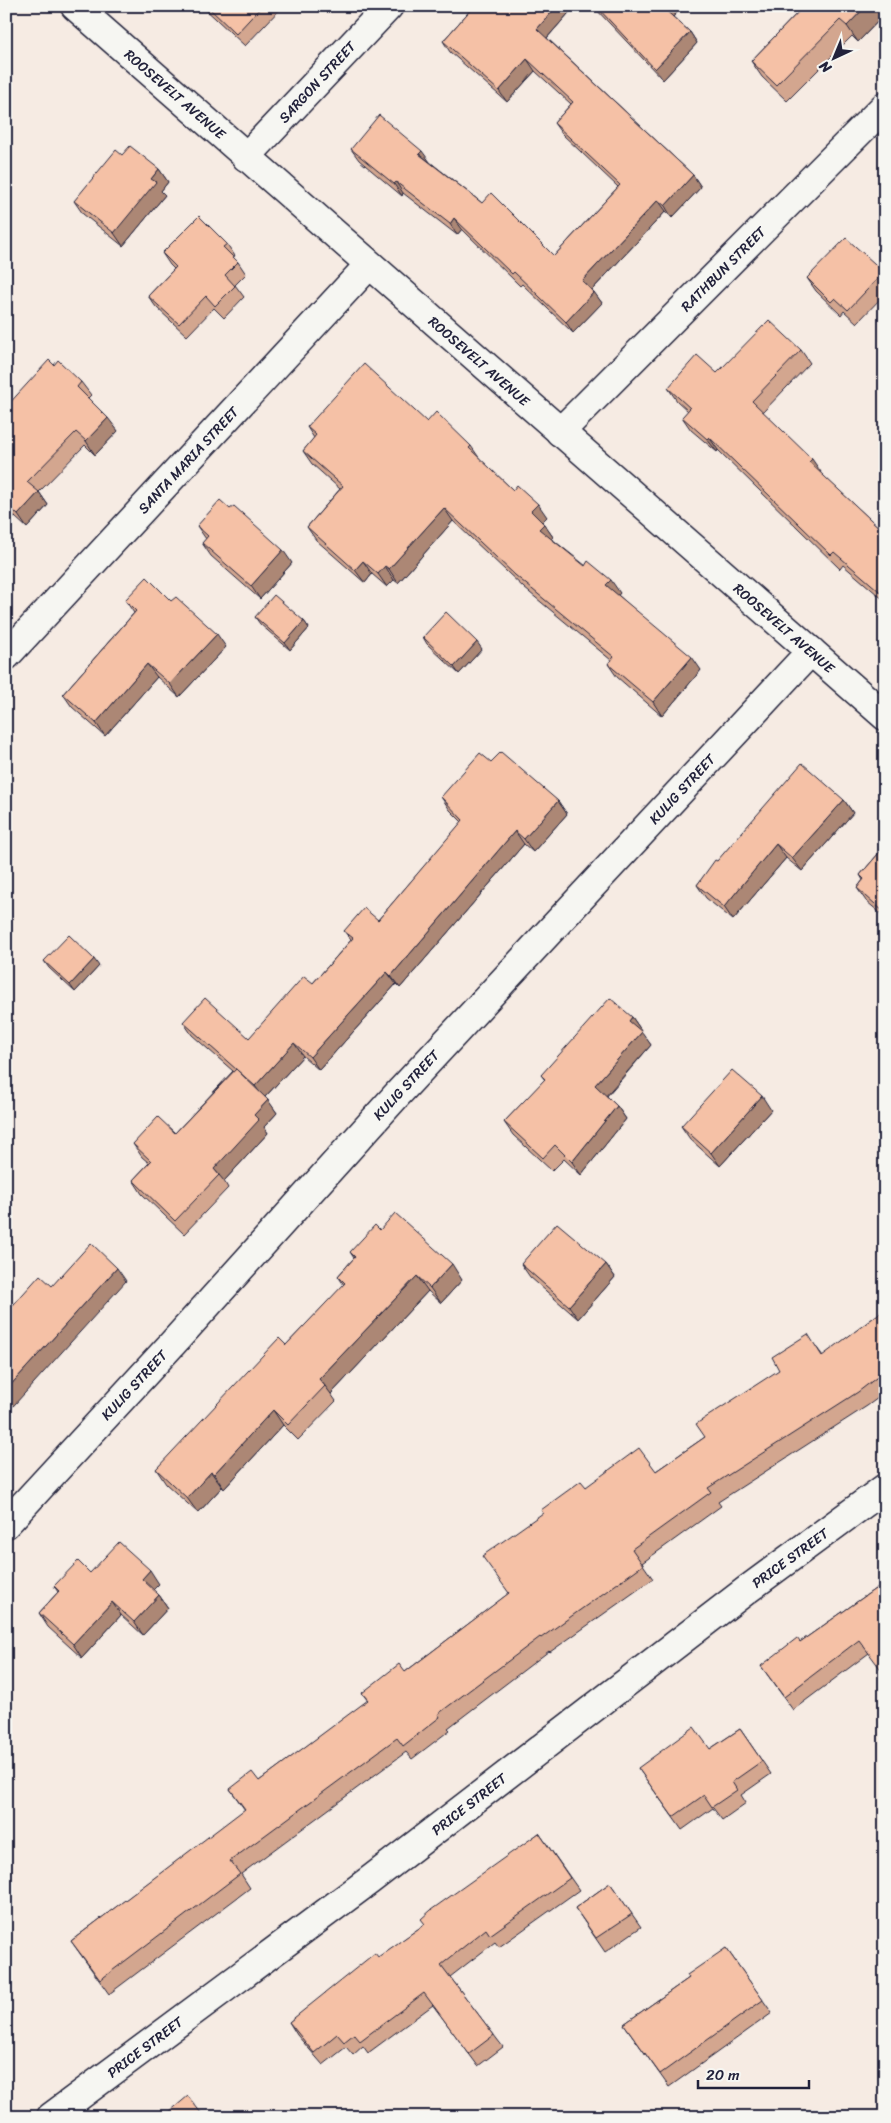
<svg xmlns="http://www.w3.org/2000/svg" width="891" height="2123" viewBox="0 0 891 2123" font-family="Sriracha,sans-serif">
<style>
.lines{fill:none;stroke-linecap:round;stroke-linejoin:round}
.minor-casing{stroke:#22223b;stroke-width:31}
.major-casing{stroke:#22223b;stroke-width:31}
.minor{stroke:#f6f6f2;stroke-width:28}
.major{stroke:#f6f6f2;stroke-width:28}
.wall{fill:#d3a68f;stroke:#22223b}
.shaded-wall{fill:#ac8774;stroke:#22223b}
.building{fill:#f5c1a6;stroke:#22223b}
.labels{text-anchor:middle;stroke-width:4.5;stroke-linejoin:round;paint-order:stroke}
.street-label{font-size:14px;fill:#22223b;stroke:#f6f6f2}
</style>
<rect width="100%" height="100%" fill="#f6ebe3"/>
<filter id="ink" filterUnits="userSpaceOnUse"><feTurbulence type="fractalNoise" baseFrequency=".02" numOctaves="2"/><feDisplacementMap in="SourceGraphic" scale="10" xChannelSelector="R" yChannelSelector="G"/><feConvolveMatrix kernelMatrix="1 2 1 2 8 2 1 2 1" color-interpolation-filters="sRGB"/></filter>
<g filter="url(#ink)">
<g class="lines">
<g class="minor-casing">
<g id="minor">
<path d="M246 157 389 6"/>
<path d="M560 432 885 106"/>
<path d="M6 656 369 265"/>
<path d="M6 1524 173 1343 395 1097 811 651"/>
<path d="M51 2117 370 1880 748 1589 885 1488"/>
</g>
</g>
<g class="major-casing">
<path id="major" d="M75 6 885 716"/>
</g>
<use href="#minor" class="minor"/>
<use href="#major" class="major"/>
</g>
<g class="wall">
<path d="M202 6H283L245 46Z"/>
<path d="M474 6H575L547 38 693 175 701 187 672 218 666 211 592 290 602 303 573 333 522 284 520 286 462 229 457 235 403 193 402 196 359 160 351 149 430 162 482 203 554 256 618 187 562 134 554 123 571 104 535 71 507 102 450 52 443 41Z"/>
<path d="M593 6H683L673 17 690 32 697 43 663 80Z"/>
<path d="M804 6H879L878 7 884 15 858 42 852 36 787 101 762 77 751 61Z"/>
<path d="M122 155 159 169 168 182 161 191 165 195 123 246 83 214 74 201Z"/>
<path d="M227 244 235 256 233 257 238 262 246 274 235 285 244 297 224 318 214 308 187 336 156 307 148 296 174 269 170 265 162 253Z"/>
<path d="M884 272 885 274V294L857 323 844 311 841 315 816 291 807 278Z"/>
<path d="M801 350 810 363 763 412 821 472 820 473 885 533V601L843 565 840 569 718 450 717 452 691 430 682 417 688 411 677 401 668 388 717 373Z"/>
<path d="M54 365 81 382 91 395 88 398 118 431 95 455 85 445 39 492 48 505 27 528 15 517 6 527V407Z"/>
<path d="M427 422 471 446 480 459 513 490 547 517 542 522 553 537 552 539 620 593 618 595 701 670 662 716 617 677 608 664 611 660 524 588 453 521 398 583 394 580 387 587 372 574 365 583 316 540 307 527 340 489 312 464 303 451 314 438 307 427Z"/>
<path d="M230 509 292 563 260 599 211 556 202 543 206 539 197 526Z"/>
<path d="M125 600 171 601 226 647 179 697 157 677 105 736 72 707 63 694 134 613Z"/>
<path d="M255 617 304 621 309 628 290 650 260 624Z"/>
<path d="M423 637 482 649 459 674 427 644Z"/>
<path d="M491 762 558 801 567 814 533 852 524 844 400 988 396 984 319 1070 303 1056 265 1097 277 1113 264 1127 268 1133 224 1181 228 1188 184 1234 142 1194 133 1180 149 1163 142 1157 133 1144 175 1133 233 1071 192 1035 183 1022 249 1038 313 983 351 940 344 931 378 920 462 822 450 810 441 797Z"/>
<path d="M844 800 853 813 802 871 786 858 733 920 706 898 697 885 717 861Z"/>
<path d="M885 846V917L866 901 857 888 863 880 860 875Z"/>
<path d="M44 961 99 966 75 992 49 968Z"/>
<path d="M632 1017 641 1030 640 1031 651 1045 607 1096 617 1106 626 1119 581 1175 564 1159 552 1171 513 1135 504 1122 545 1080 541 1075Z"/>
<path d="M771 1110 720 1166 690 1139 681 1126Z"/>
<path d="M380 1230 462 1280 441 1303 428 1291 331 1394 336 1401 298 1440 283 1425 224 1489 222 1487 198 1513 166 1484 156 1469 286 1345 344 1285 338 1276 354 1258 350 1252Z"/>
<path d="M521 1264H606L615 1277 578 1319 530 1277Z"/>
<path d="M885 1309V1393L867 1406 718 1502 721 1506 642 1563 653 1579 550 1652 549 1651 448 1728 450 1730 412 1759 406 1752 241 1874 250 1888 109 1994 71 1941 245 1810 230 1789 259 1781 368 1701 362 1693 405 1672 508 1594 586 1487 656 1471 705 1437 817 1348 823 1356Z"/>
<path d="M90 1573 159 1584 153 1590 159 1595 168 1608 143 1635 121 1615 82 1658 48 1627 39 1613 58 1592 54 1586Z"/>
<path d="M885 1582 869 1653 793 1710 761 1666 800 1642Z"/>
<path d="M740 1729 771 1774 741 1795 746 1803 722 1820 713 1808 682 1830 638 1768 710 1749Z"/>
<path d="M539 1833 579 1890 499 1947 495 1942 450 1977 503 2047 478 2066 433 2005 368 2053 363 2046 353 2055 346 2047 323 2065 297 2035 289 2022 425 1924Z"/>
<path d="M610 1883 641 1927 605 1952 575 1908Z"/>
<path d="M726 1948 772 2013 669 2087 624 2024 689 1978Z"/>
</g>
<g class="shaded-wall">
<path d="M557 6H575L545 40 537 29Z"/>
<path d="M665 6H683L671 19 663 8Z"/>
<path d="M866 6H878L884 15 858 42 847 26Z"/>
<path d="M690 32 697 43 663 80 655 69Z"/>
<path d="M527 59 535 71 507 102 499 91Z"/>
<path d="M422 151 430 162 419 154Z"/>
<path d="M159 169 168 182 161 191 165 195 123 246 114 233 151 179Z"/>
<path d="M693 175 701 187 672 218 665 206Z"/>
<path d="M396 182 403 193 402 196 394 184Z"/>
<path d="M658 200 666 211 590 292 582 281Z"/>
<path d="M454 218 462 229 457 235 450 224Z"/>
<path d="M594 292 602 303 573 333 566 322Z"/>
<path d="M108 418 118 431 95 455 86 441Z"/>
<path d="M709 437 718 450 717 452 707 439Z"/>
<path d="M812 459 821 472 818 476 809 462Z"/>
<path d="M39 492 48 505 27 528 18 515Z"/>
<path d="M538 504 547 517 540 524 531 511Z"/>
<path d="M6 505 15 517 6 527Z"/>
<path d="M444 508 453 521 398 583 389 569Z"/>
<path d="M544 524 553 537 549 542 539 529Z"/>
<path d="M283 550 292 563 260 599 251 586Z"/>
<path d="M363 561 372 574 365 583 355 570Z"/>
<path d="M385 566 394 580 387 587 378 574Z"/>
<path d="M611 580 620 593 616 598 606 585Z"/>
<path d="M304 621 309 628 290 650 285 643Z"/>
<path d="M217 634 226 647 179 697 170 684Z"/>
<path d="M477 642 482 649 459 674 454 667Z"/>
<path d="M692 657 701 670 662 716 653 702Z"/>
<path d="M147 664 157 677 105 736 96 723Z"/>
<path d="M844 800 853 813 802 871 792 858Z"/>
<path d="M558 801 567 814 533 852 524 839Z"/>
<path d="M515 831 524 844 400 988 391 976Z"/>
<path d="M776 844 786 858 733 920 724 907Z"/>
<path d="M6 857 9 861 6 864Z"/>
<path d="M94 959 99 966 75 992 70 985Z"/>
<path d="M387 972 396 984 319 1070 310 1057Z"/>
<path d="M632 1017 641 1030 638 1034 629 1021Z"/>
<path d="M642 1032 651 1045 604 1098 595 1085Z"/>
<path d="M294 1043 303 1056 264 1098 255 1086Z"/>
<path d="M762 1096 771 1110 720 1166 711 1153Z"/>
<path d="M268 1100 277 1113 264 1127 268 1133 224 1181 214 1169 254 1115Z"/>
<path d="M617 1106 626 1119 581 1175 572 1162Z"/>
<path d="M452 1264 462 1280 441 1303 430 1288Z"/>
<path d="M606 1264 615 1277 578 1319 569 1306Z"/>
<path d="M117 1268 126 1281 6 1414V1390Z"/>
<path d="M417 1276 428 1291 331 1394 325 1386 319 1379Z"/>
<path d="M273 1410 283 1425 224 1489 214 1474Z"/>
<path d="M211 1472 222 1487 198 1513 187 1498Z"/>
<path d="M150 1570 159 1584 151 1592 142 1579Z"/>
<path d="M159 1595 168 1608 143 1635 134 1622Z"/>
<path d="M112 1602 121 1615 82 1658 73 1644Z"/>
</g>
<g class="building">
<path d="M207 6H262L236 34Z"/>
<path d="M474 6H557L537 29 693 175 665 206 658 200 582 281 594 292 566 322 514 272 512 274 454 218 450 224 396 182 394 184 351 149 379 115 422 151 419 154 482 203 491 193 554 256 620 185 554 123 573 102 527 59 499 91 443 41Z"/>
<path d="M596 6H665L663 8 690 32 655 69Z"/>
<path d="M804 6H866L847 26 840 20 776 85 751 61Z"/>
<path d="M130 146 159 169 151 179 156 182 114 233 74 201 116 150 122 155Z"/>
<path d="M199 216 227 244 223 247 238 262 225 275 235 286 215 306 206 296 179 324 148 296 176 267 162 253Z"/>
<path d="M846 238 884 272 848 310 835 298 831 302 807 278Z"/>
<path d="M769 320 801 350 752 401 812 459 809 462 885 533V596L834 552 831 555 709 437 707 439 682 417 690 408 668 388 697 355 717 373Z"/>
<path d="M49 360 54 365 58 360 81 382 77 387 108 418 86 441 76 432 27 482 39 492 18 515 6 504V407Z"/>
<path d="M364 364 427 422 436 412 471 446 469 448 513 490 517 485 538 504 531 511 544 524 539 529 585 566 588 561 611 580 606 585 613 591 692 657 653 702 608 664 614 657 515 575 444 508 389 569 385 566 378 574 363 561 355 570 307 527 343 486 303 451 316 435 307 427Z"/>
<path d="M220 500 230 509 234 506 283 550 251 586 202 543 208 536 197 526Z"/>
<path d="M147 577 171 601 176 597 217 634 170 684 147 664 96 723 63 694 136 611 125 600Z"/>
<path d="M274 595 304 621 285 643 255 617Z"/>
<path d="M446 612 477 642 454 667 423 637Z"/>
<path d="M501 752 558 801 524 839 515 831 391 976 387 972 310 1057 294 1043 255 1086 183 1022 205 998 249 1038 304 976 313 983 353 938 344 931 364 908 378 920 463 820 441 797 480 753 491 762Z"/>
<path d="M802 763 844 800 792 858 776 844 724 907 697 885 715 860 717 861Z"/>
<path d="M885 846V911L884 912 857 888 864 879 860 875Z"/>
<path d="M69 935 94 959 70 985 44 961Z"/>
<path d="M610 998 632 1017 629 1021 642 1032 595 1085 617 1106 572 1162 555 1145 543 1158 504 1122 545 1079 541 1075Z"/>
<path d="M236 1069 268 1100 254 1115 259 1120 214 1169 219 1175 175 1221 133 1180 151 1161 133 1144 158 1117 175 1133Z"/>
<path d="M732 1070 762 1096 711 1153 681 1126Z"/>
<path d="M395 1213 452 1264 430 1288 417 1276 319 1379 325 1386 288 1425 273 1410 214 1474 211 1472 187 1498 156 1469 279 1338 286 1345 345 1283 338 1276 355 1257 350 1252 375 1225 380 1230Z"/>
<path d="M557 1223 606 1264 569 1306 521 1264Z"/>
<path d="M91 1243 117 1268 6 1390V1313L40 1275 52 1286Z"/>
<path d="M885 1309V1371L858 1392 708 1488 711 1492 632 1549 643 1565 541 1638 540 1637 438 1714 440 1717 403 1746 397 1738 230 1861 240 1874 100 1980 71 1941 245 1809 230 1789 252 1772 259 1781 368 1700 362 1693 399 1664 405 1672 509 1593 482 1556 543 1513 541 1510 581 1481 586 1487 639 1448 656 1471 705 1437 696 1424 779 1370 772 1357 808 1334 822 1356Z"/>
<path d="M119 1542 150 1570 142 1579 159 1595 134 1622 112 1602 73 1644 39 1613 59 1591 54 1586 78 1561 90 1573Z"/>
<path d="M885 1582V1675L859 1640 784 1697 761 1666 797 1638 800 1642Z"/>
<path d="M694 1727 710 1749 740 1729 762 1761 732 1782 737 1790 712 1807 704 1795 673 1817 638 1768Z"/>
<path d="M539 1833 570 1878 490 1935 486 1929 441 1965 494 2035 469 2054 424 1993 360 2041 354 2034 344 2042 337 2034 314 2053 289 2022 375 1953 378 1957 425 1924 421 1919 431 1910Z"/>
<path d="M610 1883 632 1914 596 1938 575 1908Z"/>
<path d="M726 1948 763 2000 660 2074 624 2024 689 1978 687 1975Z"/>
<path d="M188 2096 204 2117H163Z"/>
</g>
</g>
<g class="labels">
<g class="street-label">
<text transform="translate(317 82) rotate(-47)" y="5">SARGON STREET</text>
<text transform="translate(175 94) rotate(41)" y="5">ROOSEVELT AVENUE</text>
<text transform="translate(723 269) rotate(-45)" y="5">RATHBUN STREET</text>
<text transform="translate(479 361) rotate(41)" y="5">ROOSEVELT AVENUE</text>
<text transform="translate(188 460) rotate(-47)" y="5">SANTA MARIA STREET</text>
<text transform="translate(784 628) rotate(41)" y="5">ROOSEVELT AVENUE</text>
<text transform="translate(682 789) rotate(-47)" y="5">KULIG STREET</text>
<text transform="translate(406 1085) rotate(-47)" y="5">KULIG STREET</text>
<text transform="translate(134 1385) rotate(-47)" y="5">KULIG STREET</text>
<text transform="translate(790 1558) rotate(-36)" y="5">PRICE STREET</text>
<text transform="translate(469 1804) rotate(-38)" y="5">PRICE STREET</text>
<text transform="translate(145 2047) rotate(-37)" y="5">PRICE STREET</text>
</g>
</g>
<rect width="891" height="2123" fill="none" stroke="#f6f6f2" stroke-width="25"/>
<rect x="12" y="12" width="866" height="2098" fill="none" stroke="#22223b" stroke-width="2" filter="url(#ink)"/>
<g transform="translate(834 58) rotate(224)" stroke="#f6f6f2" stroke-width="4" paint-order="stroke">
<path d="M0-4L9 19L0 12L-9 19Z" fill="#22223b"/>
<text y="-8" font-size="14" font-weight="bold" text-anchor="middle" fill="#22223b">N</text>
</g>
<path d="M698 2080v8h111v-8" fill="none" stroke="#22223b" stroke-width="2.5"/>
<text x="706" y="2080" font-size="15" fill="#22223b" stroke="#f6f6f2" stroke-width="4" paint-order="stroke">20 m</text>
</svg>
